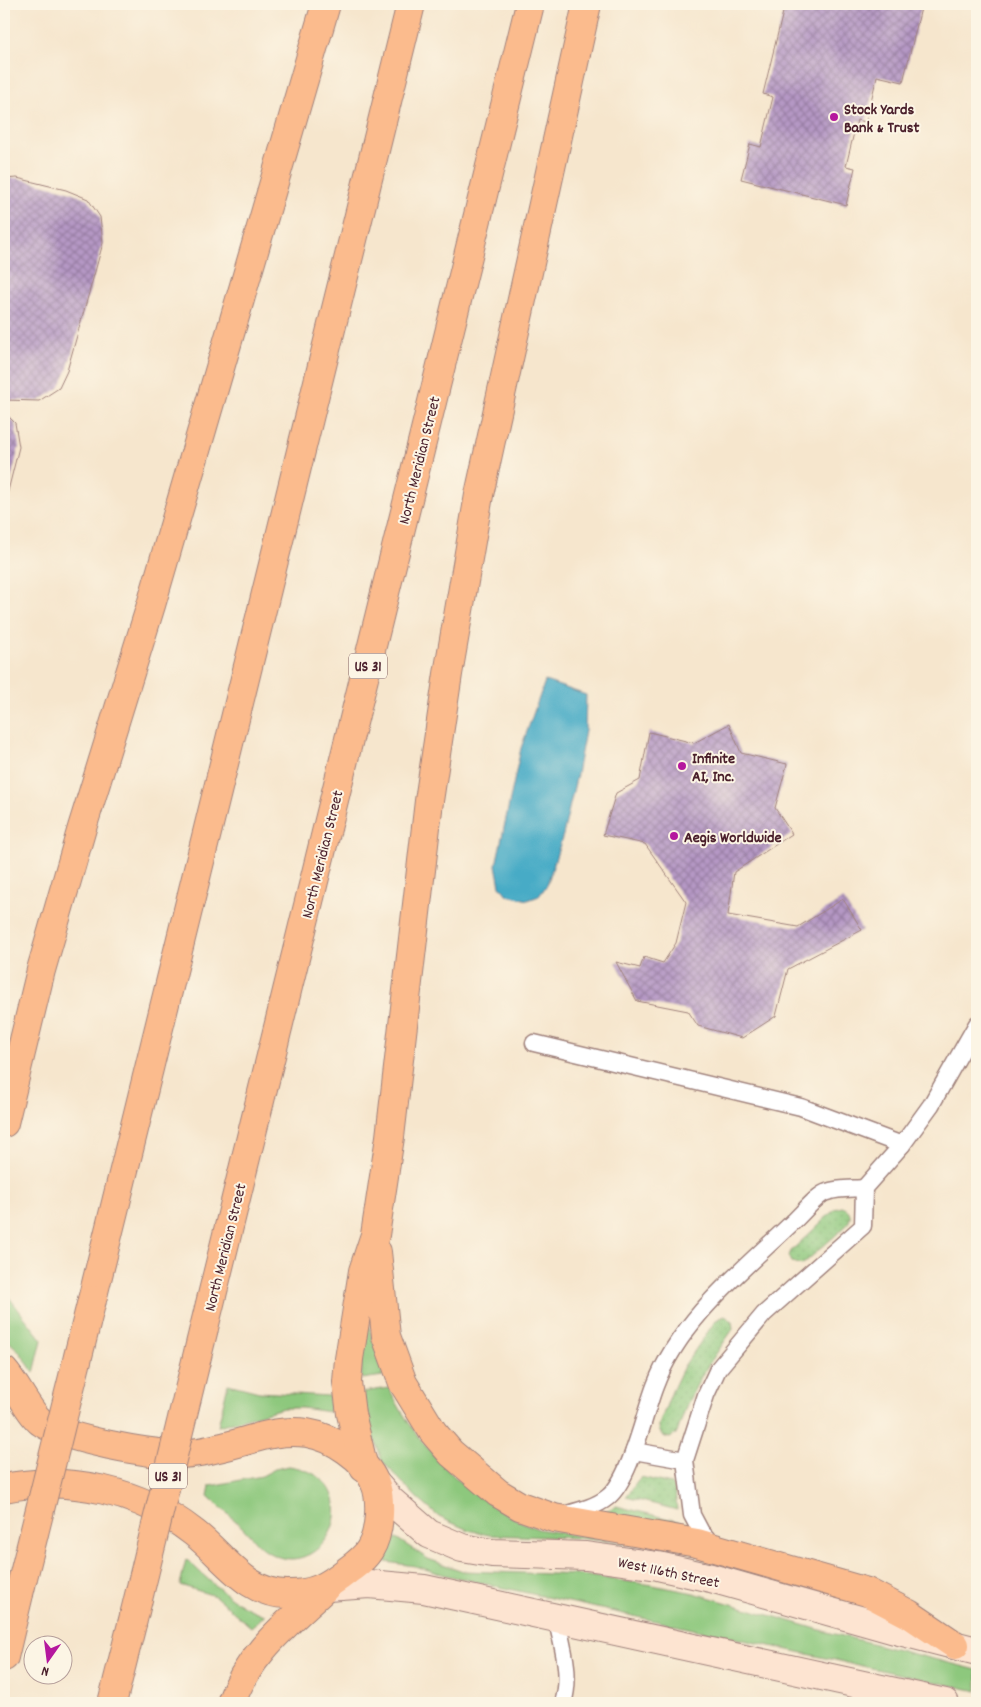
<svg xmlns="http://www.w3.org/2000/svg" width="981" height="1707" viewBox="0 0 981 1707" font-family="Dekko,sans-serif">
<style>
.grass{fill:#8dc87d;stroke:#6c7454}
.park{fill:url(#park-dots);stroke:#6c7454}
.water{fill:#47abc6;stroke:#486578}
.building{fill:url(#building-cross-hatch)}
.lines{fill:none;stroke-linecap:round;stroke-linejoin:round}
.lane-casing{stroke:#a0827c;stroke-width:19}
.secondary-casing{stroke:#a0827c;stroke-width:30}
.primary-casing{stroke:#a0827c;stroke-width:30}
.highway-casing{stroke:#a0827c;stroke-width:30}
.lane{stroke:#fff;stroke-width:16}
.secondary{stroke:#fde4d1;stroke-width:28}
.primary{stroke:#fbbb8d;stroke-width:28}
.highway{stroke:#fbbb8d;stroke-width:28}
.highway-bridge-casing{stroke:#a0827c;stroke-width:30;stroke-linecap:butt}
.highway-bridge{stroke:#fbbb8d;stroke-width:28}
.poi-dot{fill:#b5179e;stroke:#fcf5e5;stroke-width:2}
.labels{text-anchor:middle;stroke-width:4;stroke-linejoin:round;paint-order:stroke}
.shield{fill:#fcf5e5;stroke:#7f5f63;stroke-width:1}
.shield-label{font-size:15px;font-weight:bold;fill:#4a1f2b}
.poi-label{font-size:16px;font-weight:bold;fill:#4a1f2b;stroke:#fcf5e5;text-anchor:start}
.street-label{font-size:16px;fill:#4a1f2b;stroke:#fcf5e5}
</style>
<defs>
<pattern id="park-dots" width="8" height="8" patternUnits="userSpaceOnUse" patternTransform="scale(1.25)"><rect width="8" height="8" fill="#8dc87d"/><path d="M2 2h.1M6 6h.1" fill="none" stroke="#7bab6c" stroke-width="1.8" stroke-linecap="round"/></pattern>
<pattern id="building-cross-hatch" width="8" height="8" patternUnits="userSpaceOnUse" patternTransform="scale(1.25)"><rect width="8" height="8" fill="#b598c5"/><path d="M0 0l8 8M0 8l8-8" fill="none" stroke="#957ba0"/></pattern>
</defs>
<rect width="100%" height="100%" fill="#fcf5e5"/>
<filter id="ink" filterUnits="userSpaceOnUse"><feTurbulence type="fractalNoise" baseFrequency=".02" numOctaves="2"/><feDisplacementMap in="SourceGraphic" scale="10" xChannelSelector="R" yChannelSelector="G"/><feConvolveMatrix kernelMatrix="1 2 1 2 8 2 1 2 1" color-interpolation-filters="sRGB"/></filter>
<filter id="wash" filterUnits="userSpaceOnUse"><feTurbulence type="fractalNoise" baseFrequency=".0096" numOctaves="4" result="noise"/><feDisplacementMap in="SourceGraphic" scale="20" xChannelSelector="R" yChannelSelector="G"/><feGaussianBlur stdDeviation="1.12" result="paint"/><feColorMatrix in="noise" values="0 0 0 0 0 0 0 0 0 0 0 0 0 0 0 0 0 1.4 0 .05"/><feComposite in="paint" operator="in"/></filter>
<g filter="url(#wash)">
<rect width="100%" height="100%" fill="#f6e6cd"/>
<g class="grass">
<path d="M4 1291 42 1340 34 1373 19 1351 4 1337Z"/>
<path d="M368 1323 383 1376 362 1379 361 1355Z"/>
<path d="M228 1384 259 1392 329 1396V1412L302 1408H283L218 1426Z"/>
<path d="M389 1388C420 1451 471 1503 538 1529L635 1545 577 1538 489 1535 468 1530 439 1517 416 1497 382 1461 367 1416 363 1392Z"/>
<path d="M289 1466C376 1479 325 1589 266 1551 257 1545 252 1537 244 1529 233 1518 220 1507 208 1496L210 1486 262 1476 275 1469Z"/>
<path d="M616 1506 682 1522 686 1528 602 1513Z"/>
<path d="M396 1538 428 1559 463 1571 581 1575 652 1585 694 1593 827 1632 977 1670V1691L445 1575 415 1566 386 1562V1558L393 1539Z"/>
<path d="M186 1559C210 1581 233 1605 265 1615L251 1627 215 1596 180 1585Z"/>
</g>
<g class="park">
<path d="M842 1207C852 1210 852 1218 846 1226L802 1265 792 1262 789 1256 791 1251 835 1209Z"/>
<path d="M725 1316 732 1321 733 1329 703 1373 687 1404 677 1433 670 1438C662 1437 659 1433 659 1425L672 1391 684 1366 716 1320Z"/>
<path d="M641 1477 671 1484 675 1490 677 1510 626 1497Z"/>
</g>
<path class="water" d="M545 681 586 695 585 731 577 774 563 835 547 885 539 896 528 900 507 895 500 886 496 865 521 748Z"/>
<g id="blocks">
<g class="building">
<path d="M785 4H922L903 82 877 76 866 122 857 120 846 166 855 168 846 205 741 179 750 144 761 147 773 97 763 94Z"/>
<path d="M17 178 66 190 88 199 100 217 103 243 67 371 59 388 39 401 4 400V179Z"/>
<path d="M4 412 15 423 19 447 4 507Z"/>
<path d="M729 724 741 753 787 764 775 808 792 834 734 872 728 915 798 927 843 899 862 930 788 969 776 1016 742 1038 698 1026 688 1011 637 1001 616 962 640 968 644 957 663 963 676 943 686 902 645 844 603 835 616 793 640 780 649 732 694 743Z"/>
</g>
</g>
</g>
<g filter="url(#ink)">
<use href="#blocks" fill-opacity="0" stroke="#a0827c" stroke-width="1"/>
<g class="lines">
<g class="lane-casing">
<g id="lane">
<path d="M534 1043 801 1107 902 1145"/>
<path d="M634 1451 685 1460"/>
<path d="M563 1515C578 1511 596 1507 608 1497 631 1478 644 1414 655 1386 680 1319 743 1270 793 1222 801 1215 818 1194 827 1192 838 1188 853 1189 864 1188"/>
<path d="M714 1546 701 1532 692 1515 685 1460 706 1395 718 1369 764 1314 863 1226 864 1188 902 1145 931 1105 977 1024"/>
<path d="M556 1617C562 1645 572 1674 563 1703"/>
</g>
</g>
<g class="secondary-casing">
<g id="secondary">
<path d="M375 1483 390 1500 429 1534 462 1548 492 1553 586 1556 658 1566 711 1578 895 1630 977 1651"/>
<path d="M328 1587 369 1584 424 1589 945 1703"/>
</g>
</g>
<g class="primary-casing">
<path id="primary" d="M4 1371C16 1384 30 1414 41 1422 63 1439 153 1455 182 1454 194 1453 207 1451 218 1448 248 1442 275 1428 307 1433 332 1437 365 1458 375 1483 382 1500 380 1533 370 1549 365 1558 355 1565 347 1571 328 1586 315 1594 290 1594 246 1596 224 1555 193 1532 141 1491 69 1475 4 1488"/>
</g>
<g class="highway-casing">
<g id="highway">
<path d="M4 1123 41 970 82 828 151 605 326 4"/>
<path d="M377 1252 386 1336 403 1383 433 1432 451 1453 498 1493 520 1506 554 1518 697 1543 867 1592 909 1614 955 1645"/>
<path d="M92 1300 411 4"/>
<path d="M204 1328 530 4"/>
<path d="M364 1468 351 1414 347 1382 349 1359 363 1271 375 1235 390 1137 429 801 448 674 479 495 587 4"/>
<path d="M4 1657 19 1594"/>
<path d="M112 1703 132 1624"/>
<path d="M231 1703C248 1654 288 1623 325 1588"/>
</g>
</g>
<use href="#lane" class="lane"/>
<use href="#secondary" class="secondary"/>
<use href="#primary" class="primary"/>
<use href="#highway" class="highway"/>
<g class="highway-bridge-casing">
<g id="highway-bridge">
<path d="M19 1594 92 1300"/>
<path d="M132 1624 204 1328"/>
</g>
</g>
<use href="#highway-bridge" class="highway-bridge"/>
</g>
</g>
<g class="poi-dot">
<circle cx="834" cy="117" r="5"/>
<circle cx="682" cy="766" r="5"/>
<circle cx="674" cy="836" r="5"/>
</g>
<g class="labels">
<g class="shield">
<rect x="349" y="653.5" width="38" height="25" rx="4"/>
<rect x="149" y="1463.5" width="38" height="25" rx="4"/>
</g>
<g class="shield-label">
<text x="368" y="671">US 31</text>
<text x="168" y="1481">US 31</text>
</g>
<g class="poi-label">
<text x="844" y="114">Stock Yards<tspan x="844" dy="18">Bank &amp; Trust</tspan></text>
<text x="692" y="763">Infinite<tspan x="692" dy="18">AI, Inc.</tspan></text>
<text x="684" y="842">Aegis Worldwide</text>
</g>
<g class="street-label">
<text transform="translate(418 460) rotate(-76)" y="6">North Meridian Street</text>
<text transform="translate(321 854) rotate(-76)" y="6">North Meridian Street</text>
<text transform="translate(224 1247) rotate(-76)" y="6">North Meridian Street</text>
<text transform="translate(669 1571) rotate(12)" y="6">West 116th Street</text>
</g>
</g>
<rect width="981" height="1707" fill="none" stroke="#fcf5e5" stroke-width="20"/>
<g transform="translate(48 1660) rotate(194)"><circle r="24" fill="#fcf5e5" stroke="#b59f9b"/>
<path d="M0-4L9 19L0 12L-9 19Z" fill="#b5179e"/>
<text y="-8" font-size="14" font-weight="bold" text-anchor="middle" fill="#4a1f2b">N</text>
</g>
</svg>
